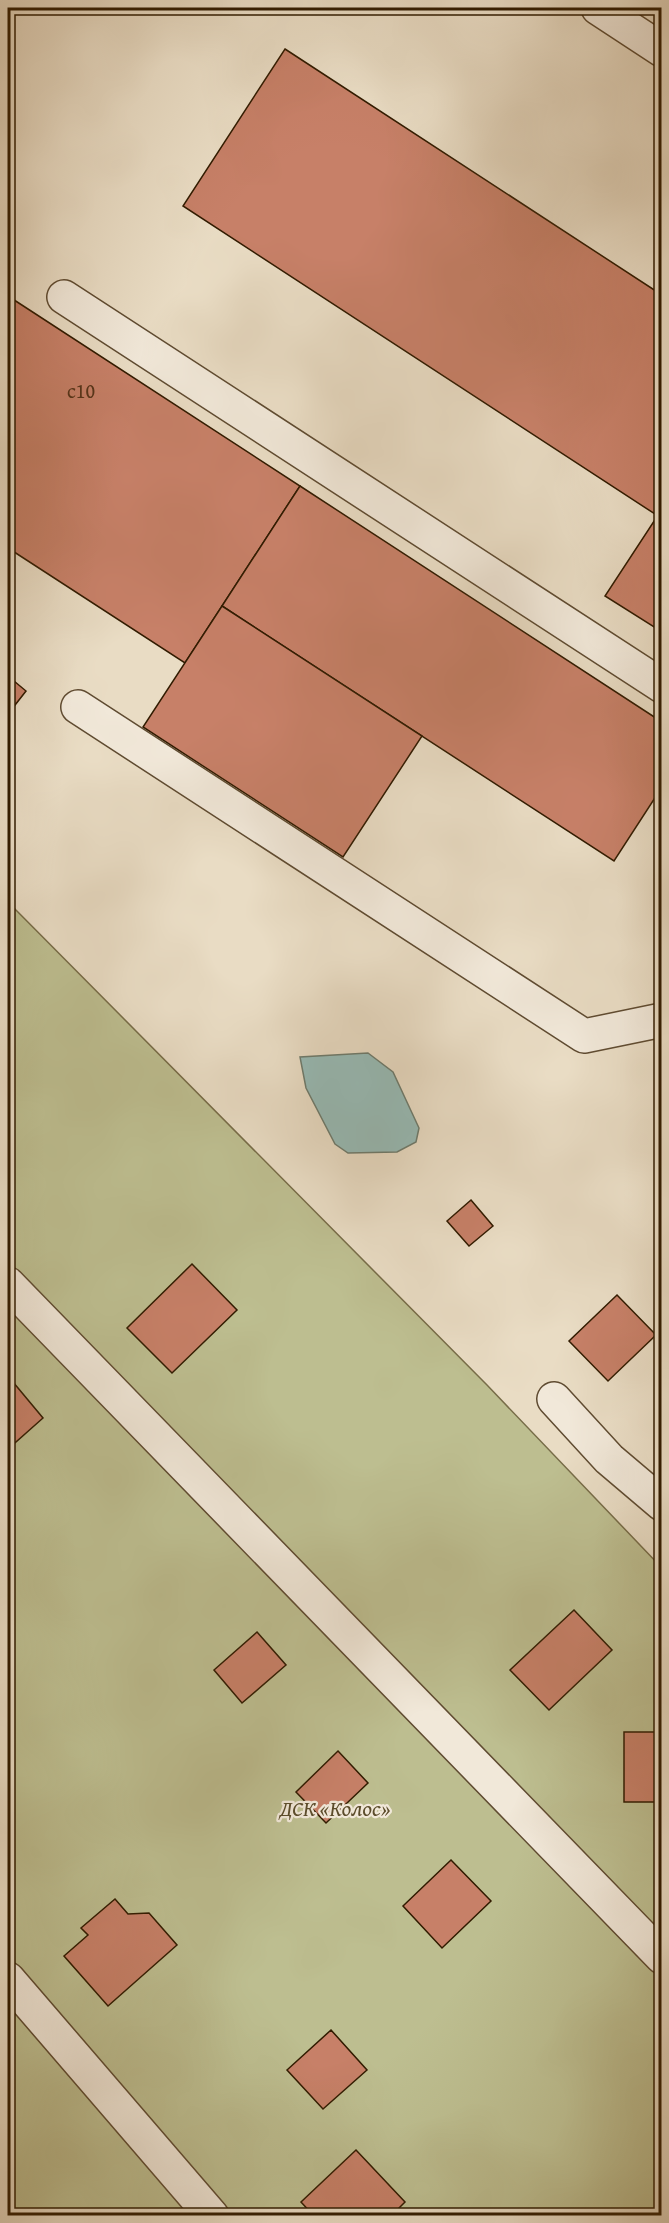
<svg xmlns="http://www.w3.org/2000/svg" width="669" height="2223" viewBox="0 0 669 2223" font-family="'Gentium Book Plus',serif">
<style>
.green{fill:#bdbe90;stroke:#776c48;stroke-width:1.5}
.water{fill:#97bbb6;stroke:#6e7b6d;stroke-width:1.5}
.building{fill:#c78068;stroke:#311b00;stroke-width:1.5}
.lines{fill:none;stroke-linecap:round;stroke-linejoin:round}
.minor-casing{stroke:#5f4b31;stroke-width:36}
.minor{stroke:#f1e8d9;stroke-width:33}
.labels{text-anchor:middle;stroke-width:4.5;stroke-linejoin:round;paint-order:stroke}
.number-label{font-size:20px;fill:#56341a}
.park-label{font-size:22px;font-style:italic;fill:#5b4c2b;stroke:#f1e8d9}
</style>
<rect width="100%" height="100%" fill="#e9dcc4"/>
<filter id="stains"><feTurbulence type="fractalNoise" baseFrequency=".00333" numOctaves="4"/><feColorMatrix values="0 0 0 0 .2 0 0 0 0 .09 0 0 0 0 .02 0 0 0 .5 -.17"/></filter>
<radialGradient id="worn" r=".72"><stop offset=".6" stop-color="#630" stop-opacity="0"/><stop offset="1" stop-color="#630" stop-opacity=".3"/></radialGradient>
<path class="green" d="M8 902 487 1385 661 1567V2215H8Z"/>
<path class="water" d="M368 1053 393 1072 419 1128 416 1142 397 1152 348 1153 335 1144 306 1088 300 1057Z"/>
<g class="building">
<path d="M285 49 662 295V509L658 516 183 206Z"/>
<path d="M8 296 300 486 185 663 8 548Z"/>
<path d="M300 486 662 722V787L614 861 222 606Z"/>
<path d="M662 509V632L605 596Z"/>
<path d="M222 606 422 736 343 857 143 727Z"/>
<path d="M8 676 26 691 8 714Z"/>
<path d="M471 1200 493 1226 469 1246 447 1221Z"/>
<path d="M192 1264 237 1310 172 1373 127 1328Z"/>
<path d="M617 1295 656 1335 608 1381 569 1341Z"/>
<path d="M8 1376 43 1418 8 1449Z"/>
<path d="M574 1610 612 1650 549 1710 510 1670Z"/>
<path d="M257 1632 286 1665 242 1703 214 1670Z"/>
<rect x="624" y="1732" width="38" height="70"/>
<path d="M338 1751 368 1783 326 1823 296 1792Z"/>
<path d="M451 1860 491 1901 442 1948 403 1906Z"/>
<path d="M115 1899 128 1914 149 1913 177 1945 108 2006 64 1956 88 1935 81 1928Z"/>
<path d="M331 2030 367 2070 323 2109 287 2070Z"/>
<path d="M356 2150 405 2202 391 2216H314L301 2202Z"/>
</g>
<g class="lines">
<g class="minor-casing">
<g id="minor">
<path d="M598 8 662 50"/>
<path d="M64 297 662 686"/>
<path d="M78 707 584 1036 662 1020"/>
<path d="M8 1284 662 1957"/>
<path d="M554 1399 609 1459 662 1504"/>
<path d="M8 1979 212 2216"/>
</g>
</g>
<use href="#minor" class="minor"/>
</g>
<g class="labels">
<g class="number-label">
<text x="81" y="398">с10</text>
</g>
<g class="park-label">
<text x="335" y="1816">ДСК «Колос»</text>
</g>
</g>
<rect width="669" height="2223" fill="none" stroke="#e9dcc4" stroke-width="30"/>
<rect x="9" y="9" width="651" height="2205" fill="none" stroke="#311b00" stroke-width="3"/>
<rect x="15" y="15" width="639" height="2193" fill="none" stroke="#311b00" stroke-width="1.5"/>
<rect width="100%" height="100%" filter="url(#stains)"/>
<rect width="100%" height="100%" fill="url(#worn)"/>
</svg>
